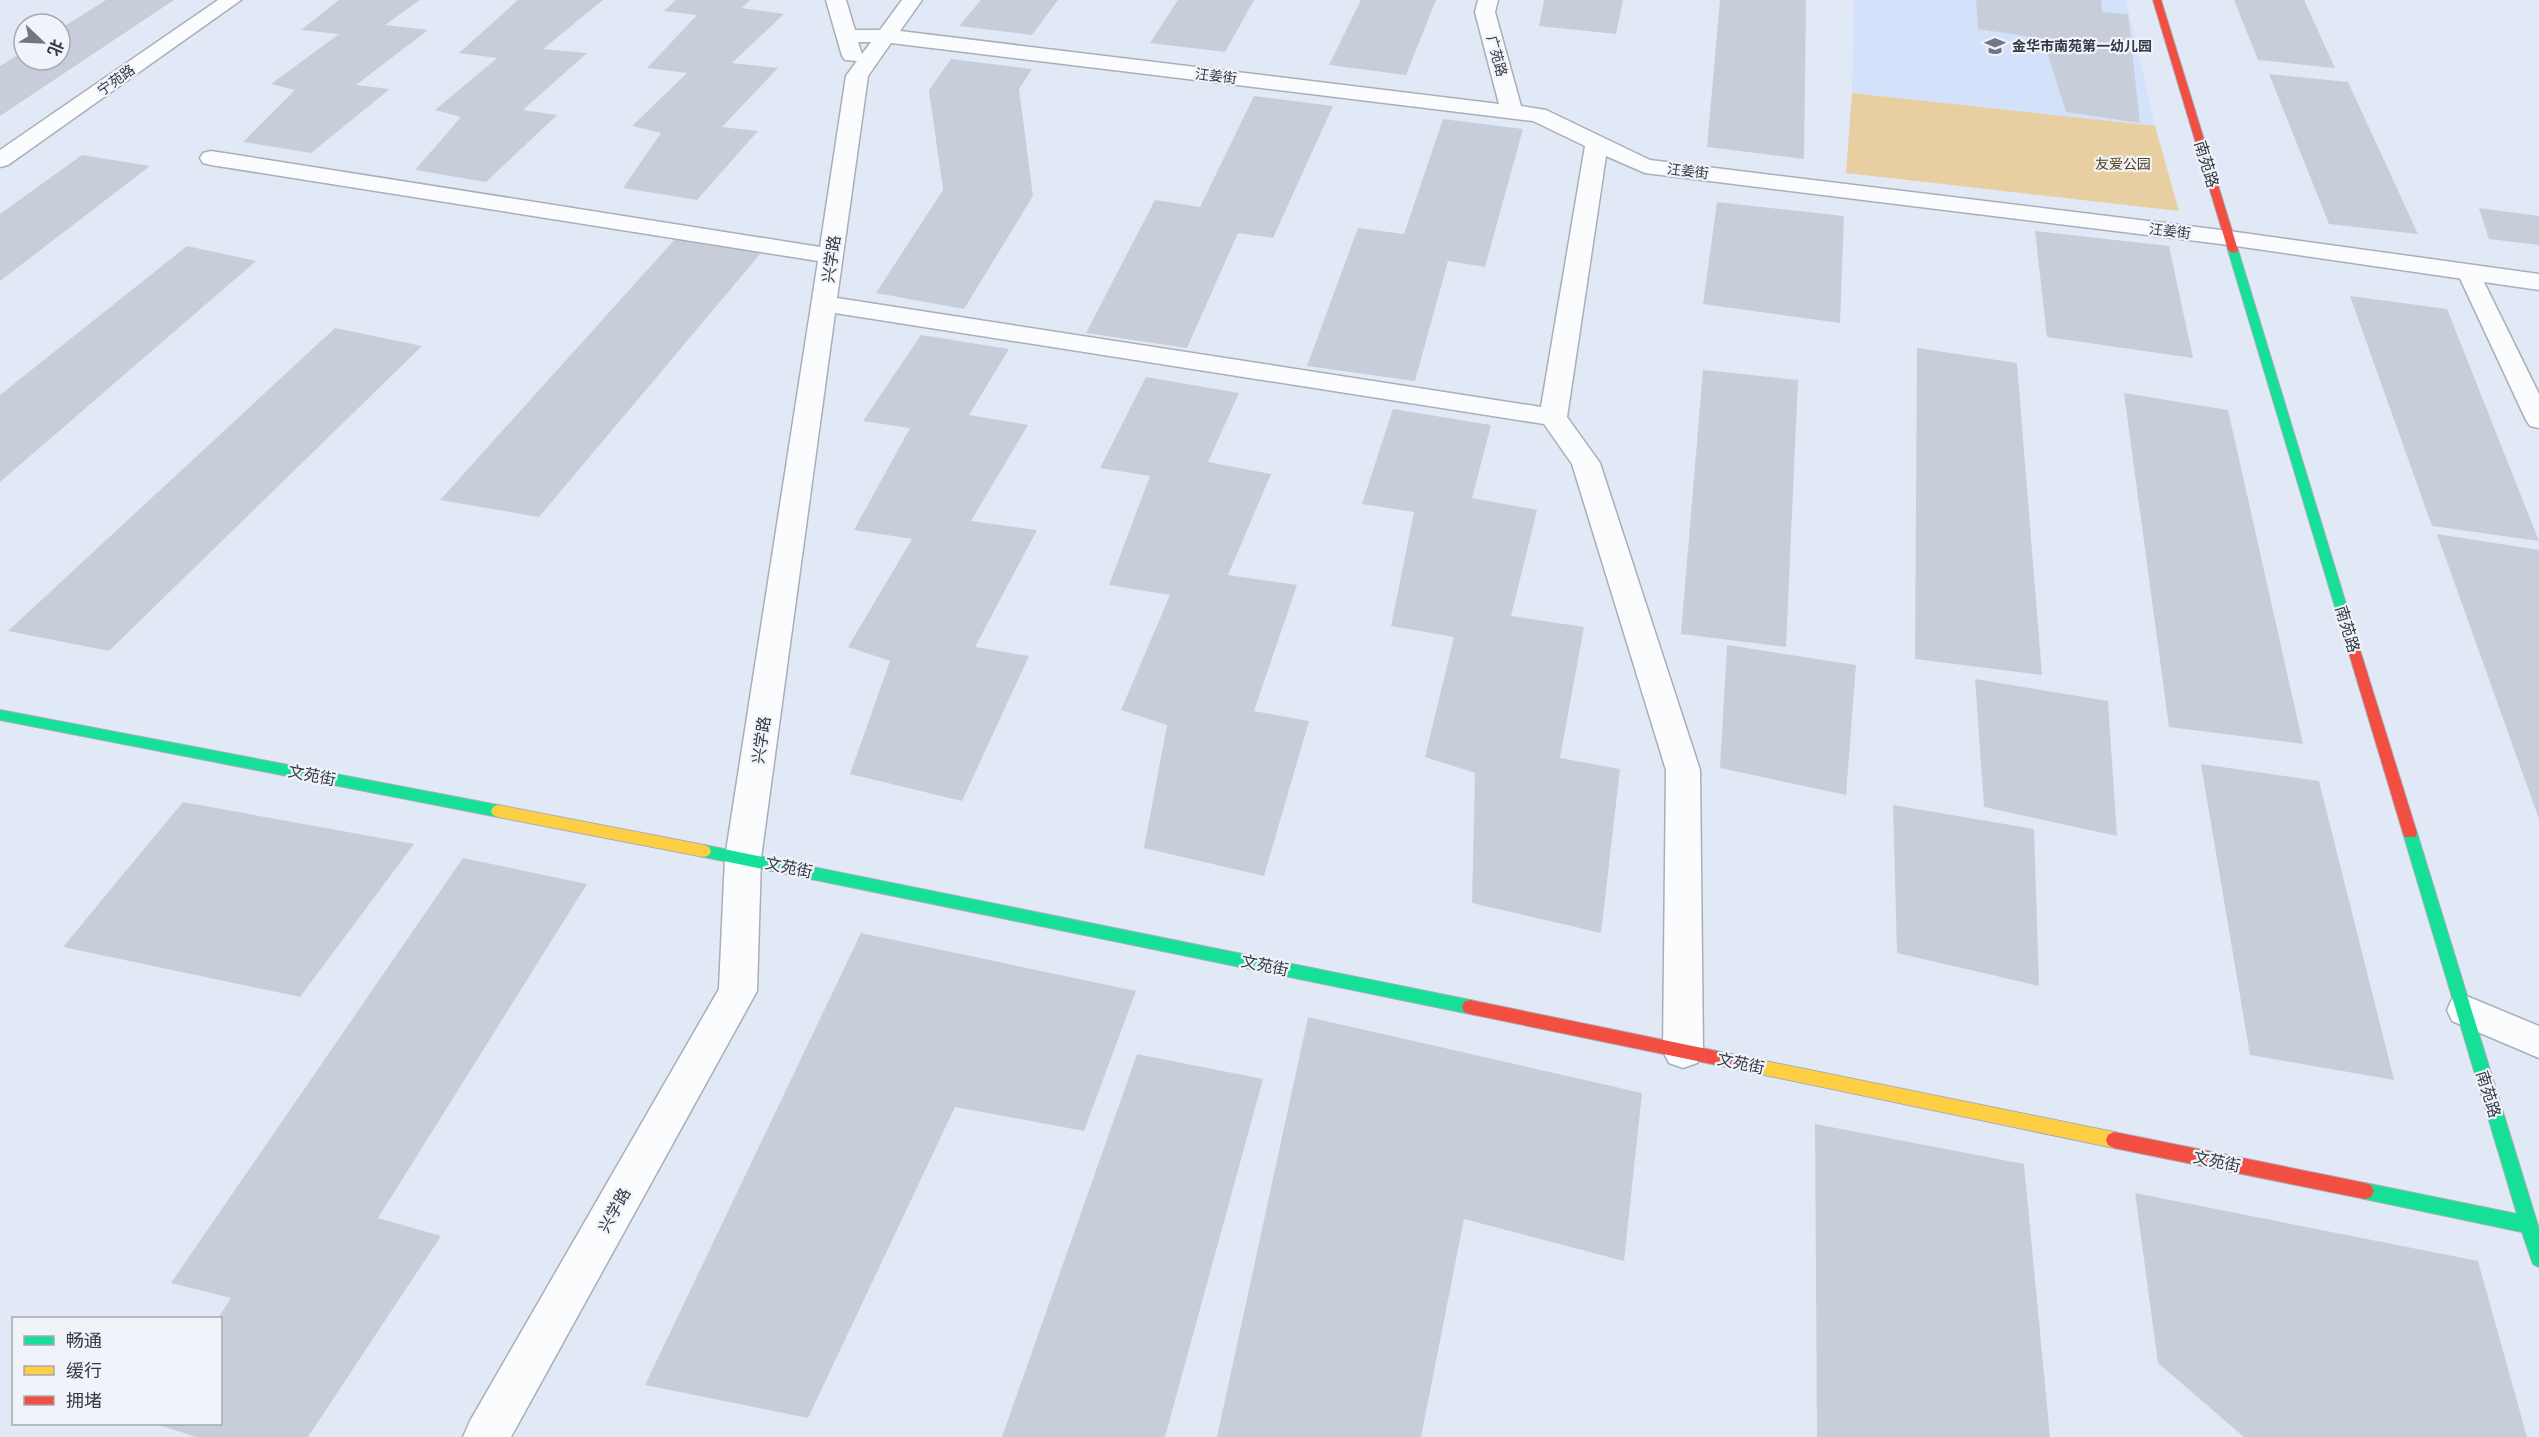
<svg xmlns="http://www.w3.org/2000/svg" width="2539" height="1437" viewBox="0 0 2539 1437" font-family="Arial,'Noto Sans SC',sans-serif">
<style>
.built{fill:#d4e1fb}
.green{fill:#e8cfa1}
.building{fill:#c8ced9}
.lines{fill:none;stroke-linecap:round;stroke-linejoin:round}
.lane-casing{stroke:#a9aeb9;stroke-width:3}
.street-casing{stroke:#a9aeb9;stroke-width:3}
.fast-casing{stroke:#a9aeb9;stroke-width:2}
.slow-casing{stroke:#a9aeb9;stroke-width:2}
.jam-casing{stroke:#a9aeb9;stroke-width:2}
.lane{fill:#fbfcfe;fill-rule:evenodd}
.street{fill:#fbfcfe;fill-rule:evenodd}
.fast{fill:#16e098;fill-rule:evenodd}
.slow{fill:#ffcf43;fill-rule:evenodd}
.jam{fill:#f24e42;fill-rule:evenodd}
.labels{text-anchor:middle;stroke-width:4.5;stroke-linejoin:round;paint-order:stroke}
.far-poi-label{font-size:14px;font-weight:bold;fill:#343a45;stroke:#f0f3f9;text-anchor:start}
.far-street-label{font-size:14px;fill:#343a45;stroke:#f0f3f9}
.far-park-label{font-size:14px;fill:#57421b;stroke:#f0f3f9}
.street-label{font-size:16px;fill:#343a45;stroke:#f0f3f9}
</style>
<rect width="100%" height="100%" fill="#e2e9f6"/>
<path class="built" d="M1854 0H2126L2155 126 1852 93Z"/>
<path class="green" d="M1852 93 2155 126 2179 211 1846 173Z"/>
<g class="building">
<path d="M106 0H174L0 116V66L24 51V60H60V29Z"/>
<path d="M339 0H420L385 25 428 30 356 85 390 89 311 153 243 142 295 90 271 84 339 34 301 30Z"/>
<path d="M518 0H603L543 49 587 53 523 110 557 115 486 182 415 170 461 117 435 110 497 58 459 53Z"/>
<path d="M676 0H750L742 8 784 14 732 63 778 68 722 127 758 131 697 200 623 188 661 133 632 126 687 73 647 68 697 15 664 11Z"/>
<path d="M981 0H1058L1032 35 959 26Z"/>
<path d="M1178 0H1254L1225 52 1150 43Z"/>
<path d="M1361 0H1436L1406 75 1329 65Z"/>
<path d="M1544 0H1623L1616 34 1539 26Z"/>
<path d="M1720 0H1806L1804 159 1707 147Z"/>
<path d="M1976 0H2101L2102 12 2128 14 2140 123 2066 112 2043 39 1978 29Z"/>
<path d="M2234 0H2304L2335 68 2258 60Z"/>
<path d="M951 59 1032 69 1019 89 1033 196 964 309 876 293 943 190 929 90Z"/>
<path d="M2269 74 2348 82 2418 234 2329 224Z"/>
<path d="M1254 96 1333 106 1273 238 1238 233 1187 348 1086 333 1155 200 1200 207Z"/>
<path d="M1443 119 1523 129 1485 267 1448 261 1415 381 1307 366 1358 228 1404 234Z"/>
<path d="M82 155 150 166 0 281V214Z"/>
<path d="M1717 202 1844 216 1840 323 1703 304Z"/>
<path d="M2479 208 2539 216V245L2489 239Z"/>
<path d="M2035 231 2169 246 2193 358 2047 337Z"/>
<path d="M676 238 761 253 539 517 440 500Z"/>
<path d="M187 246 256 261 0 482V395Z"/>
<path d="M2350 296 2447 309 2539 541 2432 526Z"/>
<path d="M335 328 422 346 109 651 8 631Z"/>
<path d="M921 335 1009 349 969 415 1028 425 971 521 1037 530 975 647 1029 656 962 801 850 774 890 661 848 647 912 539 854 530 910 428 863 421Z"/>
<path d="M1917 348 2017 363 2042 675 1915 659Z"/>
<path d="M1703 370 1798 380 1786 647 1681 634Z"/>
<path d="M1146 377 1239 393 1208 462 1271 474 1228 575 1297 585 1254 711 1309 721 1264 876 1144 848 1167 725 1121 710 1170 595 1109 585 1150 476 1100 468Z"/>
<path d="M2124 393 2228 410 2303 744 2169 727Z"/>
<path d="M1393 409 1491 425 1472 498 1537 510 1511 616 1584 627 1560 758 1620 769 1601 933 1472 903 1475 773 1425 757 1454 637 1391 626 1414 512 1362 504Z"/>
<path d="M2437 534 2539 550V819Z"/>
<path d="M1727 645 1856 665 1846 795 1720 768Z"/>
<path d="M1975 679 2108 701 2117 836 1984 807Z"/>
<path d="M2201 764 2319 781 2394 1080 2250 1055Z"/>
<path d="M183 802 414 844 300 997 63 947Z"/>
<path d="M1893 805 2034 829 2039 986 1897 953Z"/>
<path d="M463 858 587 884 378 1218 441 1236 308 1437H196L156 1424H220V1318H218L231 1298 171 1283Z"/>
<path d="M861 933 1136 991 1084 1131 955 1107 808 1418 645 1385Z"/>
<path d="M1308 1017 1642 1093 1624 1261 1464 1219 1421 1437H1217Z"/>
<path d="M1137 1054 1263 1079 1165 1437H1002Z"/>
<path d="M1815 1124 2024 1164 2050 1437H1817Z"/>
<path d="M2135 1193 2478 1261 2527 1437H2244L2158 1363Z"/>
</g>
<g class="lines">
<g class="lane-casing">
<g id="lane">
<path d="M2468 265 2476 267 2479 272 2539 394V428L2530 426 2526 420 2457 272 2460 267Z"/>
<path d="M2464 995 2539 1026V1058L2452 1021 2447 1010 2452 999Z"/>
</g>
</g>
<g class="street-casing">
<g id="street">
<path d="M218 0H241L8 165 0 167V150Z"/>
<path d="M826 0H846L855 30H880L902 0H922L900 31 1499 104 1475 12 1478 0H1498L1495 12 1521 106 1546 110 1650 160 2229 231 2539 274V290L2229 245 1645 173 1606 156 1567 417 1600 463 1700 770 1703 1051 1697 1063 1683 1068 1669 1063 1663 1051 1666 770 1572 464 1544 424 835 313 761 858 757 991 511 1437H463L470 1421 719 989 725 858 818 261 211 165 203 163 200 158 203 153 211 151 820 247 846 76 857 61 845 60 842 56ZM858 42H871L862 54ZM891 43 1533 121 1585 146 1541 407 837 298 868 76Z"/>
</g>
</g>
<g class="fast-casing">
<g id="fast">
<path d="M2233 247 2238 250 2360 650 2359 653H2349L2348 650 2228 250Z"/>
<path d="M0 710 498 805 503 807 505 811 503 815 498 817 0 720Z"/>
<path d="M2410 827 2415 829 2417 833 2539 1229V1267L2533 1264 2522 1232 2365 1199 2359 1197 2356 1191 2359 1185 2365 1183 2517 1214 2403 833 2405 829Z"/>
<path d="M704 845 1470 1000 1476 1002 1478 1007 1476 1012 1470 1014 704 857 699 855 697 851 699 847Z"/>
</g>
</g>
<g class="slow-casing">
<g id="slow">
<path d="M498 805 704 845 709 847 711 851 709 855 704 857 498 817 493 815 491 811 493 807Z"/>
<path d="M1736 1055 2114 1132 2120 1135 2122 1140 2120 1145 2114 1148 1736 1069 1730 1067 1728 1062 1730 1057Z"/>
</g>
</g>
<g class="jam-casing">
<g id="jam">
<path d="M2153 0H2161L2238 250 2237 252 2233 253 2228 250Z"/>
<path d="M2354 645 2360 650 2417 833 2415 837H2405L2403 833 2348 650Z"/>
<path d="M1470 1000 1736 1055 1742 1057 1744 1062 1742 1067 1736 1069 1470 1014 1464 1012 1462 1007 1464 1002Z"/>
<path d="M2114 1132 2365 1183 2371 1185 2374 1191 2371 1197 2365 1199 2114 1148 2108 1145 2106 1140 2108 1135Z"/>
</g>
</g>
<use href="#lane" class="lane"/>
<use href="#street" class="street"/>
<use href="#fast" class="fast"/>
<use href="#slow" class="slow"/>
<use href="#jam" class="jam"/>
</g>
<defs>
<g id="school-bare" transform="scale(1.62)"><path d="M0-5L7-2L0 1L-7-2ZM-4 1L0 2.5L4 1V4Q0 6-4 4Z" fill="#717783" stroke="#f0f3f9" stroke-width="2.5" paint-order="stroke"/></g>
</defs>
<g fill-rule="evenodd">
<use href="#school-bare" x="1995" y="46"/>
</g>
<g class="labels">
<g class="far-poi-label">
<text x="2012" y="51">金华市南苑第一幼儿园</text>
</g>
<g class="far-street-label">
<text transform="translate(1497 56) rotate(75)" y="5">广苑路</text>
<text transform="translate(1216 76) rotate(7)" y="5">汪姜街</text>
<text transform="translate(116 80) rotate(-35)" y="5">宁苑路</text>
<text transform="translate(1688 171) rotate(7)" y="5">汪姜街</text>
<text transform="translate(2170 231) rotate(7)" y="5">汪姜街</text>
</g>
<g class="far-park-label">
<text x="2123" y="169">友爱公园</text>
</g>
<g class="street-label">
<text transform="translate(2207 164) rotate(73)" y="6">南苑路</text>
<text transform="translate(831 259) rotate(-82)" y="6">兴学路</text>
<text transform="translate(2348 629) rotate(73)" y="6">南苑路</text>
<text transform="translate(761 740) rotate(-82)" y="6">兴学路</text>
<text transform="translate(312 775) rotate(11)" y="6">文苑街</text>
<text transform="translate(789 867) rotate(12)" y="6">文苑街</text>
<text transform="translate(1265 965) rotate(12)" y="6">文苑街</text>
<text transform="translate(1741 1063) rotate(12)" y="6">文苑街</text>
<text transform="translate(2489 1094) rotate(73)" y="6">南苑路</text>
<text transform="translate(2217 1161) rotate(12)" y="6">文苑街</text>
<text transform="translate(614 1210) rotate(-61)" y="6">兴学路</text>
</g>
</g>
<rect x="12" y="1317" width="210" height="108" fill="#f0f3f9" stroke="#a5a9b1" stroke-width="1.5"/>
<rect x="24" y="1336" width="30" height="9" fill="#16e098" stroke="#a5a9b1" stroke-width="1.5"/>
<text x="66" y="1347" font-size="18" fill="#343a45">畅通</text>
<rect x="24" y="1366" width="30" height="9" fill="#ffcf43" stroke="#a5a9b1" stroke-width="1.5"/>
<text x="66" y="1377" font-size="18" fill="#343a45">缓行</text>
<rect x="24" y="1396" width="30" height="9" fill="#f24e42" stroke="#a5a9b1" stroke-width="1.5"/>
<text x="66" y="1407" font-size="18" fill="#343a45">拥堵</text>
<g transform="translate(42 42) rotate(113)"><circle r="28" fill="#f0f3f9" stroke="#a5a9b1" stroke-width="1.5"/>
<path d="M0-4.5L10 22L0 15L-10 22Z" fill="#717783"/>
<text y="-9" font-size="16" font-weight="bold" text-anchor="middle" fill="#343a45">北</text>
</g>
</svg>
